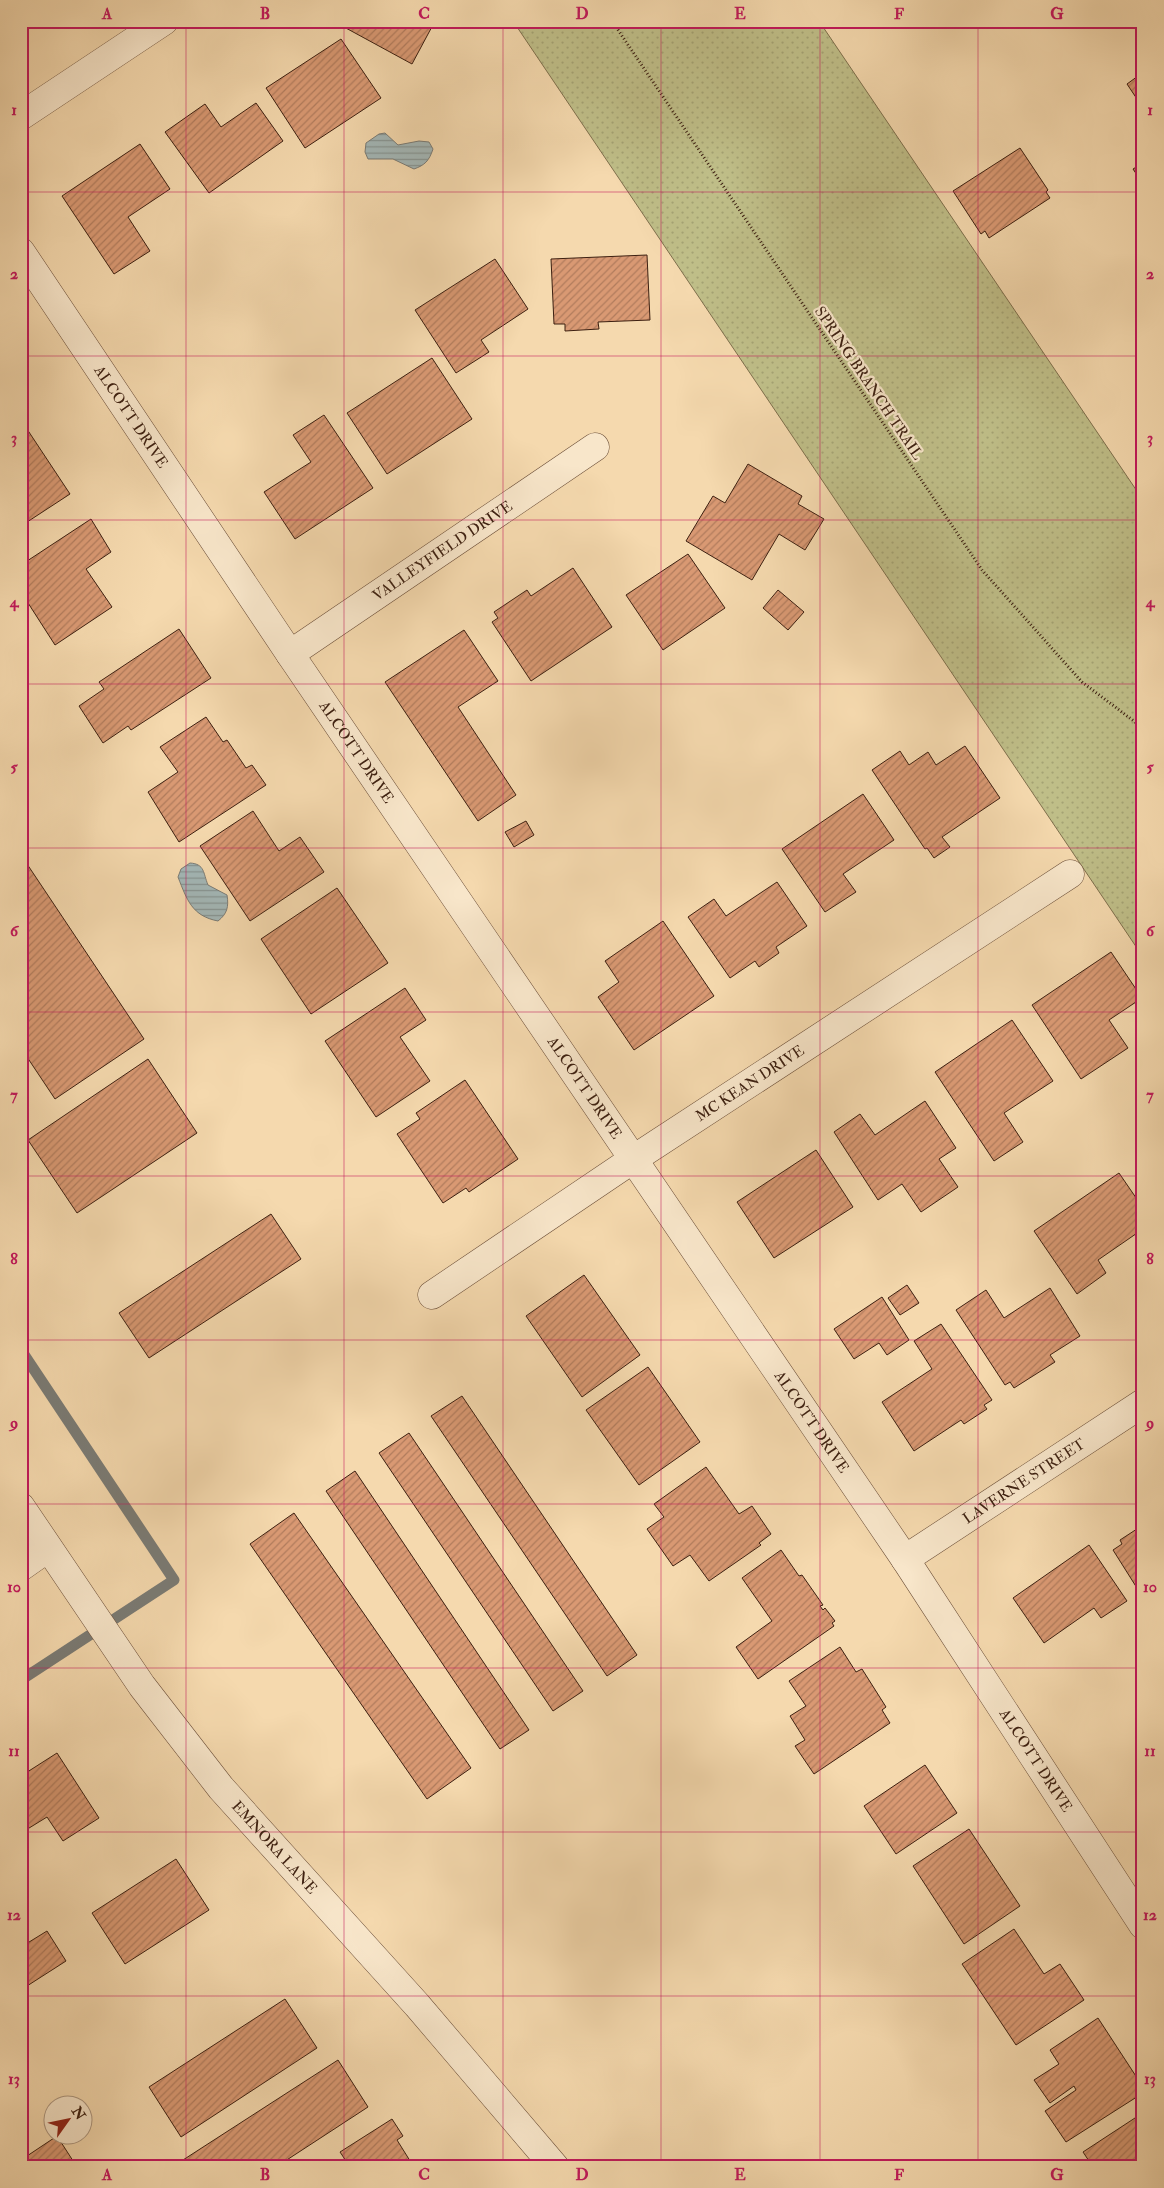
<svg xmlns="http://www.w3.org/2000/svg" width="1164" height="2188" viewBox="0 0 1164 2188" font-family="'IM FELL Double Pica',serif">
<style>
.grass{fill:url(#grass-dots);stroke:#7e6f4c}
.water{fill:url(#water-rules);stroke:#7a7b75}
.lines{fill:none;stroke-linecap:round;stroke-linejoin:round}
.stream{stroke:#7a7b75;stroke-width:11}
.building{fill:url(#building-hatch);stroke:#3d2011}
.minor-casing{stroke:#6b4e38;stroke-width:29}
.path{stroke:#3d2011;stroke-width:3;stroke-dasharray:1 2.5;stroke-linecap:butt}
.minor{stroke:#f8e6ca;stroke-width:28}
.grid{fill:none;stroke:#c2185b;stroke-width:1;stroke-opacity:0.55}
.labels{text-anchor:middle;stroke-width:4.5;stroke-linejoin:round;paint-order:stroke}
.street-label{font-size:15px;fill:#3d2011;stroke:#f8e6ca}
.neatline{fill:none;stroke:#c2185b;stroke-width:2}
.grid-label{font-size:16px;text-anchor:middle;font-weight:bold;fill:#c2185b}
</style>
<defs>
<pattern id="grass-dots" width="8" height="8" patternUnits="userSpaceOnUse" patternTransform="scale(1.25)"><rect width="8" height="8" fill="#bfbe88"/><path d="M2 2h.1M6 6h.1" fill="none" stroke="#a5a374" stroke-width="1.8" stroke-linecap="round"/></pattern>
<pattern id="water-rules" width="6" height="5" patternUnits="userSpaceOnUse" patternTransform="scale(1.25)"><rect width="6" height="5" fill="#a3b7b7"/><path d="M0 2.5h6" fill="none" stroke="#869493"/></pattern>
<pattern id="building-hatch" width="6" height="6" patternUnits="userSpaceOnUse" patternTransform="scale(1.25)"><rect width="6" height="6" fill="#d99973"/><path d="M-1 1l2-2M0 6l6-6M5 7l2-2" fill="none" stroke="#b17c5d"/></pattern>
</defs>
<rect width="100%" height="100%" fill="#f5d9ae"/>
<filter id="stains"><feTurbulence type="fractalNoise" baseFrequency=".004" numOctaves="4"/><feColorMatrix values="0 0 0 0 .2 0 0 0 0 .09 0 0 0 0 .02 0 0 0 .5 -.17"/></filter>
<radialGradient id="worn" r=".72"><stop offset=".6" stop-color="#630" stop-opacity="0"/><stop offset="1" stop-color="#630" stop-opacity=".3"/></radialGradient>
<path class="grass" d="M513 21H819L1143 500V957Z"/>
<g class="water">
<path d="M385 133 398 145 419 141 429 142 433 149C429 161 425 165 414 169L393 159H368L365 152 366 143 379 134Z"/>
<path d="M190 863C205 864 203 873 208 885L227 895C229 907 227 914 218 921 192 916 187 900 178 877L181 869Z"/>
</g>
<g class="lines">
<path class="stream" d="M21 1350 174 1580 21 1680"/>
</g>
<g class="building">
<path d="M347 21H435L412 64 344 27Z"/>
<path d="M341 39 381 98 305 148 266 88Z"/>
<path d="M1138 76 1143 83V108L1127 84Z"/>
<path d="M256 103 283 141 209 193 165 132 205 104 221 127Z"/>
<path d="M140 144 170 189 128 217 150 251 114 274 62 196Z"/>
<path d="M1020 148 1048 190 1046 192 1050 198 989 238 985 231 981 234 953 191Z"/>
<path d="M1143 163V184L1133 169Z"/>
<path d="M647 255 650 320 598 322 599 329 565 331V324H554L551 259Z"/>
<path d="M495 259 528 309 481 340 489 352 456 373 415 310Z"/>
<path d="M432 358 472 419 387 474 347 413Z"/>
<path d="M324 415 373 488 295 539 264 492 311 462 293 435Z"/>
<path d="M21 420 70 494 21 526Z"/>
<path d="M748 464 802 496 798 504 824 519 805 550 779 534 752 580 686 541 713 496 725 503Z"/>
<path d="M91 519 111 552 86 569 112 607 55 645 21 592V565Z"/>
<path d="M688 554 725 608 663 650 626 595Z"/>
<path d="M573 568 612 627 531 681 492 622 498 618 494 612 527 590 531 596Z"/>
<path d="M778 590 804 612 788 630 763 608Z"/>
<path d="M179 629 211 678 131 730 128 726 103 743 79 706 104 689 99 682Z"/>
<path d="M464 630 498 681 458 707 516 795 478 821 385 682Z"/>
<path d="M206 717 223 742 227 740 246 768 252 765 266 785 179 842 148 792 178 772 160 747Z"/>
<path d="M965 746 1000 798 942 837 950 847 934 858 927 848 925 849 872 770 900 751 909 765 928 752 936 765Z"/>
<path d="M863 794 894 840 843 874 856 892 825 912 782 849Z"/>
<path d="M253 811 279 851 300 837 324 872 250 921 200 846Z"/>
<path d="M526 821 534 835 514 847 505 832Z"/>
<path d="M21 855 144 1039 55 1099 21 1048Z"/>
<path d="M777 882 807 926 776 947 779 953 759 967 755 961 730 978 688 917 714 899 726 916Z"/>
<path d="M337 888 388 963 311 1014 261 939Z"/>
<path d="M663 921 714 996 634 1050 598 997 619 982 605 961Z"/>
<path d="M1111 952 1142 998 1109 1020 1128 1048 1081 1079 1032 1005Z"/>
<path d="M405 988 426 1020 400 1037 430 1081 376 1117 325 1041Z"/>
<path d="M1012 1020 1053 1081 1004 1113 1023 1142 994 1161 935 1072Z"/>
<path d="M148 1059 197 1133 77 1213 28 1140Z"/>
<path d="M465 1080 518 1159 469 1192 466 1188 443 1203 397 1134 420 1119 416 1113Z"/>
<path d="M925 1101 956 1148 939 1159 958 1187 921 1212 902 1184 878 1200 834 1132 860 1114 875 1135Z"/>
<path d="M816 1150 853 1207 774 1258 737 1202Z"/>
<path d="M1119 1173 1143 1208V1229L1098 1260 1106 1273 1077 1294 1034 1231Z"/>
<path d="M271 1214 301 1259 149 1358 119 1313Z"/>
<path d="M584 1275 640 1355 582 1397 526 1316Z"/>
<path d="M907 1285 919 1303 900 1315 888 1298Z"/>
<path d="M1050 1288 1080 1336 1050 1355 1055 1362 1014 1388 1010 1382 1005 1385 956 1310 986 1290 1004 1318Z"/>
<path d="M882 1297 909 1340 887 1355 879 1343 854 1359 834 1329Z"/>
<path d="M941 1324 992 1400 984 1405 987 1409 964 1424 961 1420 914 1451 882 1402 932 1369 914 1341Z"/>
<path d="M648 1367 700 1442 639 1485 586 1410Z"/>
<path d="M462 1396 637 1655 607 1676 431 1416Z"/>
<path d="M409 1433 583 1691 553 1711 379 1453Z"/>
<path d="M706 1467 739 1514 752 1506 771 1534 759 1543 761 1545 709 1581 690 1555 673 1566 647 1529 664 1517 654 1504Z"/>
<path d="M355 1471 529 1730 500 1749 326 1491Z"/>
<path d="M294 1513 471 1768 427 1799 250 1544Z"/>
<path d="M1143 1525V1596H1142L1113 1550 1122 1544 1120 1540Z"/>
<path d="M1089 1545 1127 1601 1101 1618 1094 1608 1044 1643 1013 1598Z"/>
<path d="M781 1550 799 1576 802 1575 823 1605 820 1606 823 1610 825 1608 835 1621 832 1623 834 1626 758 1679 736 1647 772 1621 742 1578Z"/>
<path d="M840 1647 856 1672 862 1669 886 1707 882 1710 890 1723 814 1774 795 1746 805 1740 790 1716 806 1706 789 1681Z"/>
<path d="M57 1753 99 1818 63 1841 47 1817 21 1833V1776Z"/>
<path d="M925 1765 957 1813 896 1854 864 1806Z"/>
<path d="M969 1829 1020 1906 964 1944 913 1866Z"/>
<path d="M176 1859 209 1910 125 1964 92 1913Z"/>
<path d="M1014 1929 1044 1974 1060 1964 1084 2000 1016 2045 962 1964Z"/>
<path d="M47 1931 66 1961 27 1986 21 1977V1947Z"/>
<path d="M285 1999 317 2048 181 2137 149 2087Z"/>
<path d="M1098 2018 1143 2087V2093L1066 2142 1045 2111 1076 2090 1074 2086 1050 2103 1034 2080 1059 2064 1050 2050Z"/>
<path d="M338 2060 368 2107 276 2167H188L183 2160Z"/>
<path d="M1138 2116 1143 2122V2167H1093L1083 2152Z"/>
<path d="M392 2119 403 2136 397 2140 412 2164 409 2167H350L340 2152Z"/>
<path d="M57 2136 77 2167H21V2160Z"/>
</g>
<g class="lines">
<g class="minor-casing">
<g id="minor">
<path d="M21 116 164 21"/>
<path id="s1" d="M21 252 290 654 905 1559 1143 1925"/>
<path id="s2" d="M290 654 595 447"/>
<path id="s3" d="M432 1295 632 1160 1070 874"/>
<path id="s4" d="M21 1507 142 1686 221 1788 417 2005 555 2167"/>
<path id="s5" d="M905 1559 1143 1403"/>
<path d="M21 1567 48 1548"/>
</g>
</g>
<path class="path" d="M612 21 982 570 1082 682 1143 728"/>
<use href="#minor" class="minor"/>
</g>
<path class="grid" d="M186 21V2167M344 21V2167M503 21V2167M661 21V2167M820 21V2167M978 21V2167M21 192H1143M21 356H1143M21 520H1143M21 684H1143M21 848H1143M21 1012H1143M21 1176H1143M21 1340H1143M21 1504H1143M21 1668H1143M21 1832H1143M21 1996H1143"/>
<g class="labels">
<g class="street-label">
<text transform="translate(869 383) rotate(56)" y="5">SPRING BRANCH TRAIL</text>
<text dy="5" stroke="none"><textPath href="#s1" startOffset="198">ALCOTT DRIVE</textPath></text>
<text dy="5" stroke="none"><textPath href="#s2" startOffset="184">VALLEYFIELD DRIVE</textPath></text>
<text dy="5" stroke="none"><textPath href="#s1" startOffset="602">ALCOTT DRIVE</textPath></text>
<text dy="5" stroke="none"><textPath href="#s3" startOffset="382">MC KEAN DRIVE</textPath></text>
<text dy="5" stroke="none"><textPath href="#s1" startOffset="1008">ALCOTT DRIVE</textPath></text>
<text dy="5" stroke="none"><textPath href="#s1" startOffset="1412">ALCOTT DRIVE</textPath></text>
<text dy="5" stroke="none"><textPath href="#s5" startOffset="142">LAVERNE STREET</textPath></text>
<text dy="5" stroke="none"><textPath href="#s1" startOffset="1818">ALCOTT DRIVE</textPath></text>
<text dy="5" stroke="none"><textPath href="#s4" startOffset="425">EMNORA LANE</textPath></text>
</g>
</g>
<rect width="1164" height="2188" fill="none" stroke="#f5d9ae" stroke-width="55"/>
<g transform="translate(68 2120) rotate(57)"><circle r="24" fill="#f8e6ca" stroke="#ad9780"/>
<path d="M0-4L9 19L0 12L-9 19Z" fill="#8f2418"/>
<text y="-8" font-size="14" font-weight="bold" text-anchor="middle" fill="#3d2011">N</text>
</g>
<rect x="28" y="28" width="1108" height="2132" class="neatline"/>
<g class="grid-label">
<text x="107" y="19">A</text>
<text x="265" y="19">B</text>
<text x="424" y="19">C</text>
<text x="582" y="19">D</text>
<text x="740" y="19">E</text>
<text x="899" y="19">F</text>
<text x="1057" y="19">G</text>
<text x="14" y="115">1</text>
<text x="1150" y="115">1</text>
<text x="14" y="279">2</text>
<text x="1150" y="279">2</text>
<text x="14" y="443">3</text>
<text x="1150" y="443">3</text>
<text x="14" y="607">4</text>
<text x="1150" y="607">4</text>
<text x="14" y="772">5</text>
<text x="1150" y="772">5</text>
<text x="14" y="936">6</text>
<text x="1150" y="936">6</text>
<text x="14" y="1100">7</text>
<text x="1150" y="1100">7</text>
<text x="14" y="1264">8</text>
<text x="1150" y="1264">8</text>
<text x="14" y="1428">9</text>
<text x="1150" y="1428">9</text>
<text x="14" y="1592">10</text>
<text x="1150" y="1592">10</text>
<text x="14" y="1756">11</text>
<text x="1150" y="1756">11</text>
<text x="14" y="1920">12</text>
<text x="1150" y="1920">12</text>
<text x="14" y="2084">13</text>
<text x="1150" y="2084">13</text>
<text x="107" y="2180">A</text>
<text x="265" y="2180">B</text>
<text x="424" y="2180">C</text>
<text x="582" y="2180">D</text>
<text x="740" y="2180">E</text>
<text x="899" y="2180">F</text>
<text x="1057" y="2180">G</text>
</g>
<rect width="100%" height="100%" filter="url(#stains)"/>
<rect width="100%" height="100%" fill="url(#worn)"/>
</svg>
